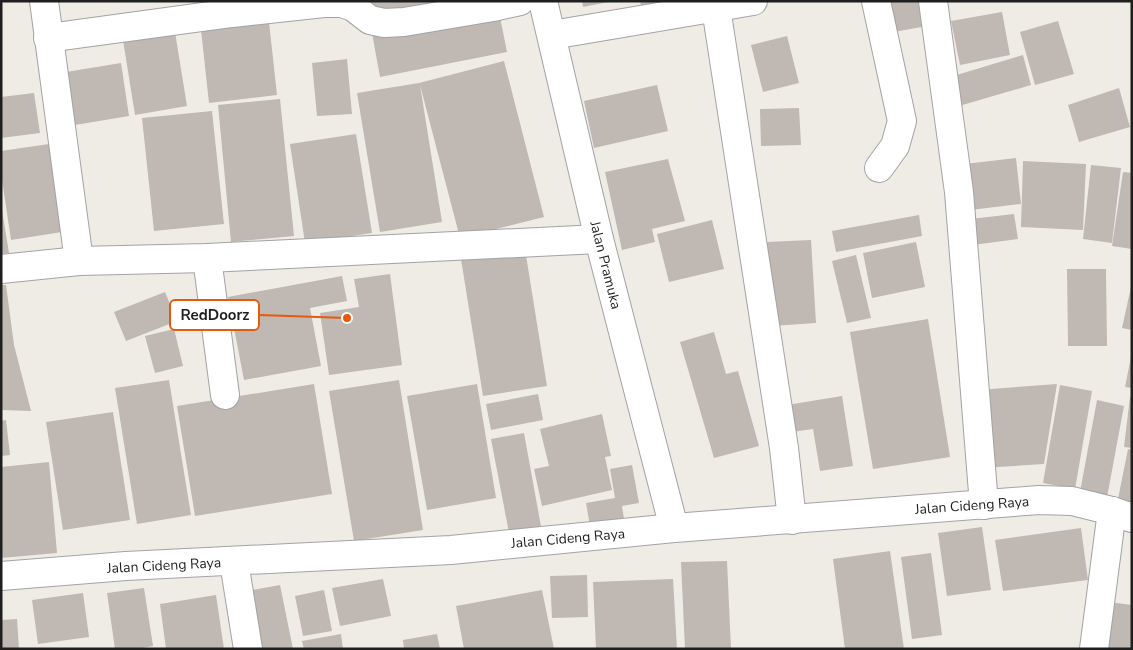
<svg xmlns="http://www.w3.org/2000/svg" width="1133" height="650" viewBox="0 0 1133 650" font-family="'Nunito Sans',sans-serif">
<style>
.building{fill:#bfb8b3}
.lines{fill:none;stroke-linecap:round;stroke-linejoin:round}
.minor-casing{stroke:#a3a3a3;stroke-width:30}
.minor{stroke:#fff;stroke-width:28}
.labels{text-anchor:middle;stroke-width:4;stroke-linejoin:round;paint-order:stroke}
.street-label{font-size:14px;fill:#1f1f1f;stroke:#fff}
.leader{fill:none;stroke:#e8590c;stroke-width:2}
.callout-dot{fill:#e8590c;stroke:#fff;stroke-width:2}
.callout{fill:#fff;stroke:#e8590c;stroke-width:2}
.callout-label{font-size:15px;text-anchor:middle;font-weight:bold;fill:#1f1f1f}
</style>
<rect width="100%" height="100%" fill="#efece6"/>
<g class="building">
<path d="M367 1H453L369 13Z"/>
<path d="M582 1H608V2L583 7Z"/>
<path d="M640 1H660V2L641 6Z"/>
<path d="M882 1H929L933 25 888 33Z"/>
<path d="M499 12 507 52 380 77 372 33Z"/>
<path d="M1002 12 1010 55 960 65 951 21Z"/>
<path d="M1058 21 1074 74 1035 85 1020 32Z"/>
<path d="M269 22 277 95 209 103 201 30Z"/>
<path d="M175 32 187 106 135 115 123 40Z"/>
<path d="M787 36 799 83 763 92 751 45Z"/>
<path d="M1023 55 1031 85 959 106 950 77Z"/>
<path d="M347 59 352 114 317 116 312 63Z"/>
<path d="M504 61 544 217 460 238 420 85 442 222 380 232 357 93 419 83Z"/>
<path d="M121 63 129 116 63 127 54 74Z"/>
<path d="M657 85 668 131 594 148 584 101Z"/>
<path d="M1119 88 1130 127 1079 142 1068 105Z"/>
<path d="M34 93 40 133 1 138V97Z"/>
<path d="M280 99 294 236 231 242 218 105Z"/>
<path d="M799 108 801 145 761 146 760 109Z"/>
<path d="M212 111 224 224 154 231 142 118Z"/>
<path d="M356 134 372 233 305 243 290 144Z"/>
<path d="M49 144 62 232 11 240 1 173V151Z"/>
<path d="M1016 158 1021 204 962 211 956 165Z"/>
<path d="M668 159 685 221 652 229 655 242 622 250 605 172Z"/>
<path d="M1023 161 1086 164 1083 230 1021 227Z"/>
<path d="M1091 165 1121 168 1112 243 1083 239Z"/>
<path d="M1123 172 1132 173V249L1112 246Z"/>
<path d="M1 204 9 253 1 254Z"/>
<path d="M1014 214 1018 239 965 246 962 220Z"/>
<path d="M919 215 922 236 836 252 832 231Z"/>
<path d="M712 220 724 269 669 282 657 234Z"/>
<path d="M811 240 816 323 772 326 767 242Z"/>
<path d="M916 242 925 287 872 298 863 253Z"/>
<path d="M525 249 547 386 483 396 461 259Z"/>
<path d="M856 255 871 318 847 323 832 261Z"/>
<path d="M1067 269H1106L1107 346H1068Z"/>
<path d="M390 274 402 365 329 375 320 313 359 307 354 279Z"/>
<path d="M342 276 347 301 310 308 321 366 244 380 228 297Z"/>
<path d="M1 285H6L14 345 31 411 1 410Z"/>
<path d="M1131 287H1132V330L1122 328Z"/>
<path d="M165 292 177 321 126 341 114 312Z"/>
<path d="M928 319 950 457 873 469 850 332Z"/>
<path d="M174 329 183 366 155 373 145 336Z"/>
<path d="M714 332 726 374 738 371 759 446 714 458 680 342Z"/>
<path d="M1131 357H1132V388L1125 387Z"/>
<path d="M169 380 191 515 137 524 115 388Z"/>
<path d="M399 380 423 530 354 541 329 391Z"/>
<path d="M314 384 332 494 195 516 177 406Z"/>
<path d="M477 384 496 498 427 510 407 396Z"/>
<path d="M1057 384 1044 464 982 468 977 390Z"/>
<path d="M1060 385 1092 391 1075 489 1043 483Z"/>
<path d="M538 394 543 420 491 430 486 404Z"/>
<path d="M842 396 853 466 820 471 813 429 785 433 781 406Z"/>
<path d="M1130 397H1132V448L1124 447Z"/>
<path d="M1097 400 1124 406 1107 497 1080 492Z"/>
<path d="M113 412 130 520 63 530 46 422Z"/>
<path d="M602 414 611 456 605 457 612 490 542 506 534 469 549 466 540 429Z"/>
<path d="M6 420 10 455 1 456V421Z"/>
<path d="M524 433 542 532 510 538 491 439Z"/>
<path d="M1128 449 1132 450V512L1116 509Z"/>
<path d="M49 462 57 553 1 558V467Z"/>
<path d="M632 465 639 503 622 506 625 525 591 532 586 503 615 498 610 469Z"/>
<path d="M982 527 991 590 947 596 938 533Z"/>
<path d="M1081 528 1088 580 1003 591 995 540Z"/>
<path d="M890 551 904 649H845L833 559Z"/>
<path d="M931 553 942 635 912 639 901 557Z"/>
<path d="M727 561 731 649H685L681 562Z"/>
<path d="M587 575 588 617 552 618 550 576Z"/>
<path d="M383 579 391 616 340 626 332 588Z"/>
<path d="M673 579 677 649H596L593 582Z"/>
<path d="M280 585 293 649H258L247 591Z"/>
<path d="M144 588 153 646 137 649H115L107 593Z"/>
<path d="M324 590 332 631 303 636 295 596Z"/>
<path d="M542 590 554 649H464L456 606Z"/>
<path d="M83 593 89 637 38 644 32 600Z"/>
<path d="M216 595 224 649H166L160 604Z"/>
<path d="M1109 602 1132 605V649H1105Z"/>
<path d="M17 619 19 649H1V620Z"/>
<path d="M341 634 343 649H304L302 641Z"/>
<path d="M437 634 440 649H404L403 640Z"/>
</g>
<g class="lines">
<g class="minor-casing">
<g id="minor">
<path d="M44 1 79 261"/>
<path d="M543 1 599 239 674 528"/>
<path d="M876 1 902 121 895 146 879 168"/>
<path d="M933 1 959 192 984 505"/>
<path d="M716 8 784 448 792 520"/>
<path d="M552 35 753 1"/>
<path d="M48 38 232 13 324 3H342L353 7 370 20 384 23 404 22 493 7 520 1"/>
<path d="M207 258 225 395"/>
<path d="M1 269 79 261 207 258 599 239"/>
<path d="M234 562 248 649"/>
<path d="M1 576 126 566 451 550 674 528 1039 500 1072 501 1112 511 1132 518"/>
<path d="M1094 649 1112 511"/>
</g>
</g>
<use href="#minor" class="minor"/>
</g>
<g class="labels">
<g class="street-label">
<text transform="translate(606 265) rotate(76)" y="5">Jalan Pramuka</text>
<text transform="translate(972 505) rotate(-4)" y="5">Jalan Cideng Raya</text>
<text transform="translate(568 538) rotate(-5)" y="5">Jalan Cideng Raya</text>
<text transform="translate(164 565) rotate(-3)" y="5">Jalan Cideng Raya</text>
</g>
</g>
<path class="leader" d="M347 318L259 315"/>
<circle class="callout-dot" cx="347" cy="318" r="5"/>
<rect class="callout" x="170" y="300" width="89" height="30" rx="5"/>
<g class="callout-label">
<text x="215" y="320">RedDoorz</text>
</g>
<rect width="1133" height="650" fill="none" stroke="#1f1f1f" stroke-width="5"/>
</svg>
